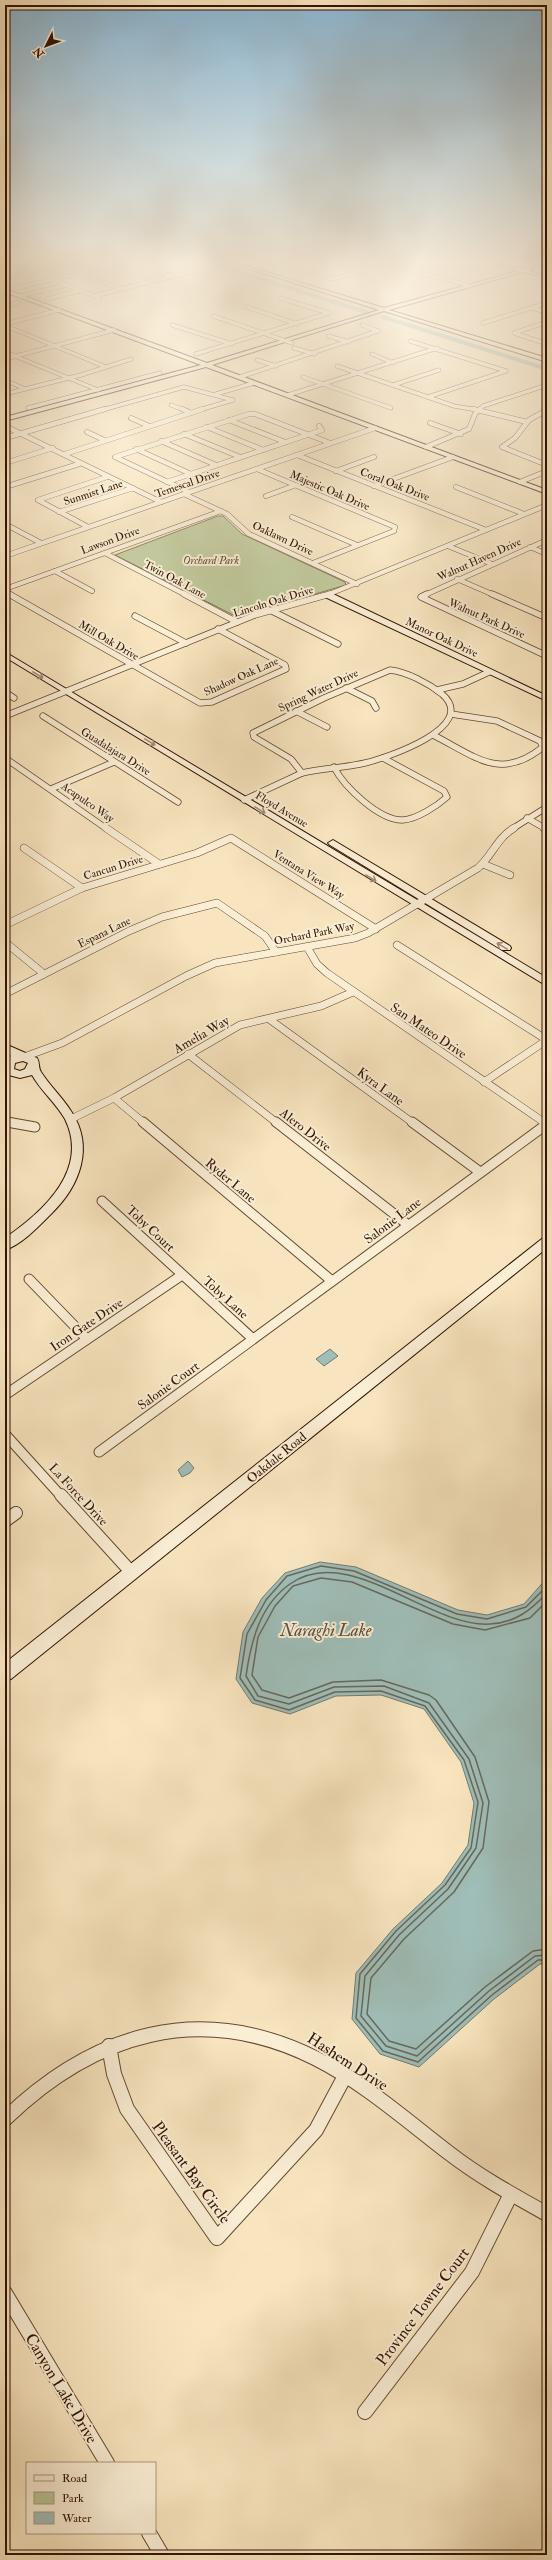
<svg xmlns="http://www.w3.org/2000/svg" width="552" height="2560" viewBox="0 0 552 2560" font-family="'IM FELL Double Pica',serif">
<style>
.green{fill:#bac595;stroke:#766c4b}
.water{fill:#9fbeb8;stroke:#737a6f}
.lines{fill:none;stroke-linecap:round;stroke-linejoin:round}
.shore{stroke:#68685c;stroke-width:1.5}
.canal{stroke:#9fbeb8;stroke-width:4}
.street-far6-casing{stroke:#634830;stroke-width:4.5}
.street-far5-casing{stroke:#634830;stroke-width:5.5}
.street-far4-casing{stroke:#634830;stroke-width:7}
.street-far3-casing{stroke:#634830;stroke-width:8}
.street-far2-casing{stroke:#634830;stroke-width:11}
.street-far1-casing{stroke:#634830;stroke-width:14}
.street-casing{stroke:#634830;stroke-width:16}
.secondary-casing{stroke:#311301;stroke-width:2}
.street-far6{stroke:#faeed5;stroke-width:3.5}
.street-far5{stroke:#faeed5;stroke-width:4.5}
.street-far4{stroke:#faeed5;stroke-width:5.5}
.street-far3{stroke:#faeed5;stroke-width:7}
.street-far2{stroke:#faeed5;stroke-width:9}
.street-far1{stroke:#faeed5;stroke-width:12}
.street{stroke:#faeed5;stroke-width:14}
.secondary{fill:#faeed5;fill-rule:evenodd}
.oneway{stroke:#a08b76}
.labels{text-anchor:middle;stroke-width:4;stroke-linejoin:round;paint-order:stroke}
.far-street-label{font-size:11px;fill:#311301;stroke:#faeed5}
.far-park-label{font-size:11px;font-style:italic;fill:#615135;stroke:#faeed5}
.street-label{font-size:13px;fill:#311301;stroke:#faeed5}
.near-street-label{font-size:16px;fill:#311301;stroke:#faeed5}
.near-water-label{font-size:17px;font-style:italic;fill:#584f41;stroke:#faeed5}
</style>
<rect width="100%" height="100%" fill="#f8e5bf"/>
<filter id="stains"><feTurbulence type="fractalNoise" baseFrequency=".005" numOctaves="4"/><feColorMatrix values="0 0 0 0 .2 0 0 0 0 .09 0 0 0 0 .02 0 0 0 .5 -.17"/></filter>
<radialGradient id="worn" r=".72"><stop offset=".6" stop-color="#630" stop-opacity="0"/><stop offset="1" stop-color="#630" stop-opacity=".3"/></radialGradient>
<path class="green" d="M218 516H223L242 534 345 582 346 585 237 617 115 555Z"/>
<g class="water">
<path d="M330 1349 338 1356 324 1366 316 1359Z"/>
<path d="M188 1461 194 1468 190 1473 182 1477 178 1470Z"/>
<path d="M320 1562 356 1567 458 1610 487 1615 524 1604 547 1578V1964H540L494 1999 419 2067 380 2054 352 2019 356 1973 393 1929 442 1883 468 1845 474 1803 461 1762 424 1709 381 1695 336 1696 290 1714 252 1703 236 1679 243 1632 262 1598 285 1573Z"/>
</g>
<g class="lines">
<g class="shore">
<path d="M547 1586 526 1607 487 1619 457 1614 354 1571 321 1566 287 1576 266 1600 247 1634 240 1678 255 1700 289 1710 335 1692 381 1691 425 1706 464 1760 478 1802 471 1848 445 1885 396 1931 360 1974 356 2018 383 2051 418 2062 492 1995 538 1960H547"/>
<path d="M547 1593C531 1610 515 1623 490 1624 429 1628 349 1542 290 1584 260 1605 251 1641 246 1676L258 1696 289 1704 334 1687 384 1686 429 1703 469 1759 483 1803 476 1848 448 1889 399 1935 365 1976 361 2016 386 2046 417 2056 489 1991 535 1956 547 1955"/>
<path d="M547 1601 530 1618 485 1630 453 1624 352 1582 321 1578 293 1586 275 1606 258 1637 252 1675 262 1690 289 1698 333 1682 381 1680 429 1695 436 1700 475 1757 489 1802 483 1848 454 1892 404 1939 371 1978 367 2014 389 2041 416 2049 485 1987 533 1951 547 1949"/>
</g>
<g class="canal">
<path d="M214 264 366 312"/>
<path d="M383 317 547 369"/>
</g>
<g class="street-far6-casing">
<g id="street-far6">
<path d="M13 264 34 271"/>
<path d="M134 264 172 276"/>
<path d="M177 264 206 273"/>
<path d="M282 264 332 279 388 264"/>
<path d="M390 264 470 286"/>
<path d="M103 267 147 283"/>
<path d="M304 270 330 264"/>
<path d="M419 272 447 264 476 272"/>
<path d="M77 273 122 289"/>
<path d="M5 278 65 264"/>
<path d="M51 279 100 298"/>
<path d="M16 288 118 264"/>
<path d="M20 296 67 285"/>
<path d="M94 296 197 270"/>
<path d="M280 298 329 313"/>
<path d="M47 299 82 290"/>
<path d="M247 307 297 324"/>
<path d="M5 308 18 302"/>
<path d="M531 308 547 312"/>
<path d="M213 316 292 343"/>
<path d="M483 323 547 303"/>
<path d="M5 324 59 310"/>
<path d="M172 325 232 344"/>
<path d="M362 325 378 331"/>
<path d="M11 328 106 367"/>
<path d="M514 333 547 344"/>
<path d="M514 333 547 322"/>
<path d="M328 336 349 342"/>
<path d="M410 341 506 371"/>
<path d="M294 348 315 354"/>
<path d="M5 352 98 390"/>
<path d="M196 354 329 313"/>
<path d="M372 354 393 363"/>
<path d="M5 359 114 330"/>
<path d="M257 360 276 366"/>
<path d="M337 366 454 406 478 410"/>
<path d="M240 377 378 331"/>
<path d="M303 377 391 408"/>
<path d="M5 380 25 389"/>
<path d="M393 385 439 370"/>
<path d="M5 394 81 375 131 359"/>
<path d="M216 394 254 383"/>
<path d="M288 395 437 348"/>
<path d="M428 397 506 371"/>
<path d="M171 405 185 410"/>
<path d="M28 408 160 373"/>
<path d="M102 410 184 387 233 400"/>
<path d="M199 410 233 400"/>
<path d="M479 410 483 406 547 385"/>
</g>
</g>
<g class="street-far5-casing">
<g id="street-far5">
<path d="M182 409 191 413"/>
<path d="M473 409 527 422"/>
<path d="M547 410 529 420 515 438 502 447 547 465"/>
<path d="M131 418 149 426"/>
<path d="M229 420 285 442"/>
<path d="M430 423 461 434"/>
<path d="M5 426 161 502"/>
<path d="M207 427 263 450"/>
<path d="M87 432 104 440"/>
<path d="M184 434 240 457"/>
<path d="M5 438 105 409"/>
<path d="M161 441 216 465"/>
<path d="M426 447 469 429 475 414 480 409"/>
<path d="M136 449 191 474"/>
<path d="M65 454 203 409"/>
<path d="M297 455 486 530"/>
<path d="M5 463 53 448"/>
<path d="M257 469 395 527 394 531 313 563"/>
<path d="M336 471 374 457"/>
<path d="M167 482 322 430 319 426"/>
<path d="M520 482 547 471"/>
<path d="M374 486 453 457"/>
<path d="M5 487 79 464"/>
<path d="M456 487 524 514"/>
<path d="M189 492 115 457 249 414H255L330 443"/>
<path d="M184 494 227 514 249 534 357 584"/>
<path d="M266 496 296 485"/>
<path d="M59 512 133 488"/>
<path d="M292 517 357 545"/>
<path d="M5 524 41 543"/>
<path d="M88 527 38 500 107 477"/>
<path d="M448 546 492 564"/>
<path d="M530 547 547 554"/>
<path d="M105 553 186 595"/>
<path d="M5 556 375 428"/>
<path d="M55 571 92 591"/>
<path d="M457 579 494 595"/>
<path d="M5 589 221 511"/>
<path d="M5 592 11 595"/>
<path d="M327 595 547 505"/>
<path d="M425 595 547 540"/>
</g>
</g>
<g class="street-far4-casing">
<g id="street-far4">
<path d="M9 594 200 703 212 702 286 669 285 665 218 629"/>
<path d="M184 594 237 622"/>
<path d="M427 594 421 597 547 656"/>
<path d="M492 594 547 618"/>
<path d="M270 610 338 644"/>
<path d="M135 616 186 643"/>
<path d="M390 670C407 672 428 683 442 694 480 727 386 758 365 763 344 768 323 768 302 773L291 759 254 737 253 733 324 698Z"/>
<path d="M346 688 372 701 376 708"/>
<path d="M437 690 463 684 489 672"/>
<path d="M5 692 14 698"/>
<path d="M296 711 327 727"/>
<path d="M5 716 255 615 330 594"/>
<path d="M43 716 178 802"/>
<path d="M433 735C475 756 500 782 543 747L540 741 497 721 451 714"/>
<path d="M5 758 107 829"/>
<path d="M334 767C344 787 380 821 403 820 417 819 437 806 447 797L444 791 383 758"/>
<path d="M51 789 114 762"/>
<path d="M244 800 302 773"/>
<path d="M527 818 546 829"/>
<path d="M512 829 547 807"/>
</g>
</g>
<g class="street-far3-casing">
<g id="street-far3">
<path d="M106 828 159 864"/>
<path d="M544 828 547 829"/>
<path d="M24 848 82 888"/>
<path d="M483 864 510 875"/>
<path d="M5 925 82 888 197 853 231 838 376 929"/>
<path d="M5 942 44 974"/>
<path d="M397 945 547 1040"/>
<path d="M307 947 317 964 327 973 545 1123"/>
<path d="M5 994 129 931 162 917 217 903 265 936 276 952"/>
<path d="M269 1019 413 1123"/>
<path d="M188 1054 277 1123"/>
<path d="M24 1057 62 1043 186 976 215 963 355 938 368 933 478 868C492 856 497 838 514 828"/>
<path d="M484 1082 547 1040"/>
<path d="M114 1098 144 1123"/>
<path d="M71 1119 114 1098 240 1025 321 1006 353 992"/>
<path d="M5 1122 13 1123"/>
</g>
</g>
<g class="street-far2-casing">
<g id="street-far2">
<path d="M7 1122 35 1127"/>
<path d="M143 1122 332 1281"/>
<path d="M276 1122 407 1224"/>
<path d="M412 1122 480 1172"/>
<path d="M544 1122 546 1124"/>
<path d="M102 1201 253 1339"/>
<path d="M29 1279 87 1339"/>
<path d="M5 1395 182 1275"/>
<path d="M5 1434 61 1496"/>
<path d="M99 1452 547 1124"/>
</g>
</g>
<g class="street-far1-casing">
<g id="street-far1">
<path d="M61 1495 132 1573"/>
<path d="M5 1521 16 1513"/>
</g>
</g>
<g class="street-casing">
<g id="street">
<path d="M109 2046 114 2074 127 2109 217 2238 316 2130 345 2076"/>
<path d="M5 2119C94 2033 200 2001 315 2058 363 2082 406 2120 449 2153 480 2177 513 2195 547 2214"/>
<path d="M5 2293 107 2463"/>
<path d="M365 2412 472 2272 510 2196"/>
<path d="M149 2533 162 2555"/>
</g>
</g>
<g class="secondary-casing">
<g id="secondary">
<path d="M234 264H240L384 308 518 271 495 264 523 269 547 264V265L528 271 547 276V278L523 272 389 310 547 358V362L384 311 212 365 547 490V494L206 367 5 421V417L201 365 5 292V289L207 363 379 310Z"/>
<path d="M325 593H331L547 696V701L325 597Z"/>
<path d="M5 652 547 978V986L5 657Z"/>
<path d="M333 840 510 946 511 948 510 950H502L330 845 328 843Z"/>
<path d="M5 1044 37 1058C40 1063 38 1067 41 1072 50 1086 62 1097 71 1111 95 1147 80 1186 51 1214 38 1227 22 1244 5 1250V1238C43 1212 90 1170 65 1119 56 1103 41 1091 32 1075L20 1078 5 1074V1060L11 1056 5 1053ZM23 1061 28 1063 25 1069 20 1071 14 1069 15 1063Z"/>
<path d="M547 1236V1248L11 1679 5 1681V1663L543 1238Z"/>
</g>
</g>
<use href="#street-far6" class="street-far6"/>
<use href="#street-far5" class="street-far5"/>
<use href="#street-far4" class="street-far4"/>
<use href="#street-far3" class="street-far3"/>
<use href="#street-far2" class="street-far2"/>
<use href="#street-far1" class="street-far1"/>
<use href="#street" class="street"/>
<use href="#secondary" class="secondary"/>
</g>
<defs><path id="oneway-shaft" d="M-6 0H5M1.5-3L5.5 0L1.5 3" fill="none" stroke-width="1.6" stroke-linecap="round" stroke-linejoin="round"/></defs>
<g class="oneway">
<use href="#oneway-shaft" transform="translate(38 675) rotate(31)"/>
<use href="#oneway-shaft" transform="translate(150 742) rotate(31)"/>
<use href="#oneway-shaft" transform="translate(260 810) rotate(31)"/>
<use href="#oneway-shaft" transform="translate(371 878) rotate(31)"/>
<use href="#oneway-shaft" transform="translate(502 946) rotate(-149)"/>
</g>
<linearGradient id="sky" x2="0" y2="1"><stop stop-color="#8bb8d5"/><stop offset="0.42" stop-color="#fcf3e2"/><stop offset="1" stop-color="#fcf3e2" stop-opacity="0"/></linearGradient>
<rect width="552" height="622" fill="url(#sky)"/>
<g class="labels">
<g class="far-street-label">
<text transform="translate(187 483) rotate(-19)" y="4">Temescal Drive</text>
<text transform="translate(395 484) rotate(21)" y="4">Coral Oak Drive</text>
<text transform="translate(330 490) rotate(23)" y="4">Majestic Oak Drive</text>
<text transform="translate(93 492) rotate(-18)" y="4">Sunmist Lane</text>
<text transform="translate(283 538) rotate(25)" y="4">Oaklawn Drive</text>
<text transform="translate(110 540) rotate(-20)" y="4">Lawson Drive</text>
<text transform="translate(479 559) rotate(-24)" y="4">Walnut Haven Drive</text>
<text transform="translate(175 579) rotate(28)" y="4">Twin Oak Lane</text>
<text transform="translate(273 601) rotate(-17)" y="4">Lincoln Oak Drive</text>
<text transform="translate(487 618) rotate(24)" y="4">Walnut Park Drive</text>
<text transform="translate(442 637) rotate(25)" y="4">Manor Oak Drive</text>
<text transform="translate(109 640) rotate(30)" y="4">Mill Oak Drive</text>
<text transform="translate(241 676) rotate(-24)" y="4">Shadow Oak Lane</text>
<text transform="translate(318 690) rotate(-25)" y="4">Spring Water Drive</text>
<text transform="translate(116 751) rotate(32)" y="4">Guadalajara Drive</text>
<text transform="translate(88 802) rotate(35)" y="4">Acapulco Way</text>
<text transform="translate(282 809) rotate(31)" y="4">Floyd Avenue</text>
<text transform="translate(113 867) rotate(-17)" y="4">Cancun Drive</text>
<text transform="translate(309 874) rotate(32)" y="4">Ventana View Way</text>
<text transform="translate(104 932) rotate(-26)" y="4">Espana Lane</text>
<text transform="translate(314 933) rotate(-11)" y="4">Orchard Park Way</text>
</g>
<g class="far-park-label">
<text x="211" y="564">Orchard Park</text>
</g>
<g class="street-label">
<text transform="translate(429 1030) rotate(34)" y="5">San Mateo Drive</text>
<text transform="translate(201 1034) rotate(-30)" y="5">Amelia Way</text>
<text transform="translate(381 1086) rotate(36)" y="5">Kyra Lane</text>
<text transform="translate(306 1129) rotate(38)" y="5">Alero Drive</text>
<text transform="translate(231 1180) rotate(40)" y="5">Ryder Lane</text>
<text transform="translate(392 1220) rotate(-37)" y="5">Salonie Lane</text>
<text transform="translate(151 1228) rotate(43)" y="5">Toby Court</text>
<text transform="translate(226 1297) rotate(42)" y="5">Toby Lane</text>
<text transform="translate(86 1324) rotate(-34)" y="5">Iron Gate Drive</text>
<text transform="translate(168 1385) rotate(-36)" y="5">Salonie Court</text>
<text transform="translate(276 1457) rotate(-39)" y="5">Oakdale Road</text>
<text transform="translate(79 1494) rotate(47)" y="5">La Force Drive</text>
</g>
<g class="near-street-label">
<text transform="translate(348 2061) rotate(33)" y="6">Hashem Drive</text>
<text transform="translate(192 2172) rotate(54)" y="6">Pleasant Bay Circle</text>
<text transform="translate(422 2306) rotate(-53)" y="6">Province Towne Court</text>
<text transform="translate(62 2388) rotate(59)" y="6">Canyon Lake Drive</text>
</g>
<g class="near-water-label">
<text x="326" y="1636">Naraghi Lake</text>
</g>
</g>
<rect width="552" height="2560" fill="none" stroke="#f8e5bf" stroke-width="20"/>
<rect x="6" y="6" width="540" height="2548" fill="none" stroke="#311301" stroke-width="2"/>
<rect x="10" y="10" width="532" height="2540" fill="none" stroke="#311301"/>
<rect x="26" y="2462" width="130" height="72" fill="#faeed5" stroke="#aa9680"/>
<rect x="34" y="2475" width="20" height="6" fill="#faeed5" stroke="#aa9680"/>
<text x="62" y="2482" font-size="12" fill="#311301">Road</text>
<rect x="34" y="2492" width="20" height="12" fill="#bac595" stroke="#aa9680"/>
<text x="62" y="2502" font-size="12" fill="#311301">Park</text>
<rect x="34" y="2512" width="20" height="12" fill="#9fbeb8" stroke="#aa9680"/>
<text x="62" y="2522" font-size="12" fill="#311301">Water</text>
<g transform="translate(46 46) rotate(228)" stroke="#faeed5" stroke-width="3" paint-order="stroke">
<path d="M0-3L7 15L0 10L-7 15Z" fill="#311301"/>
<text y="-6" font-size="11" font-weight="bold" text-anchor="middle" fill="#311301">N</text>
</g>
<rect width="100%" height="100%" filter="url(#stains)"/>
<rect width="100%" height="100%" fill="url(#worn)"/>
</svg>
